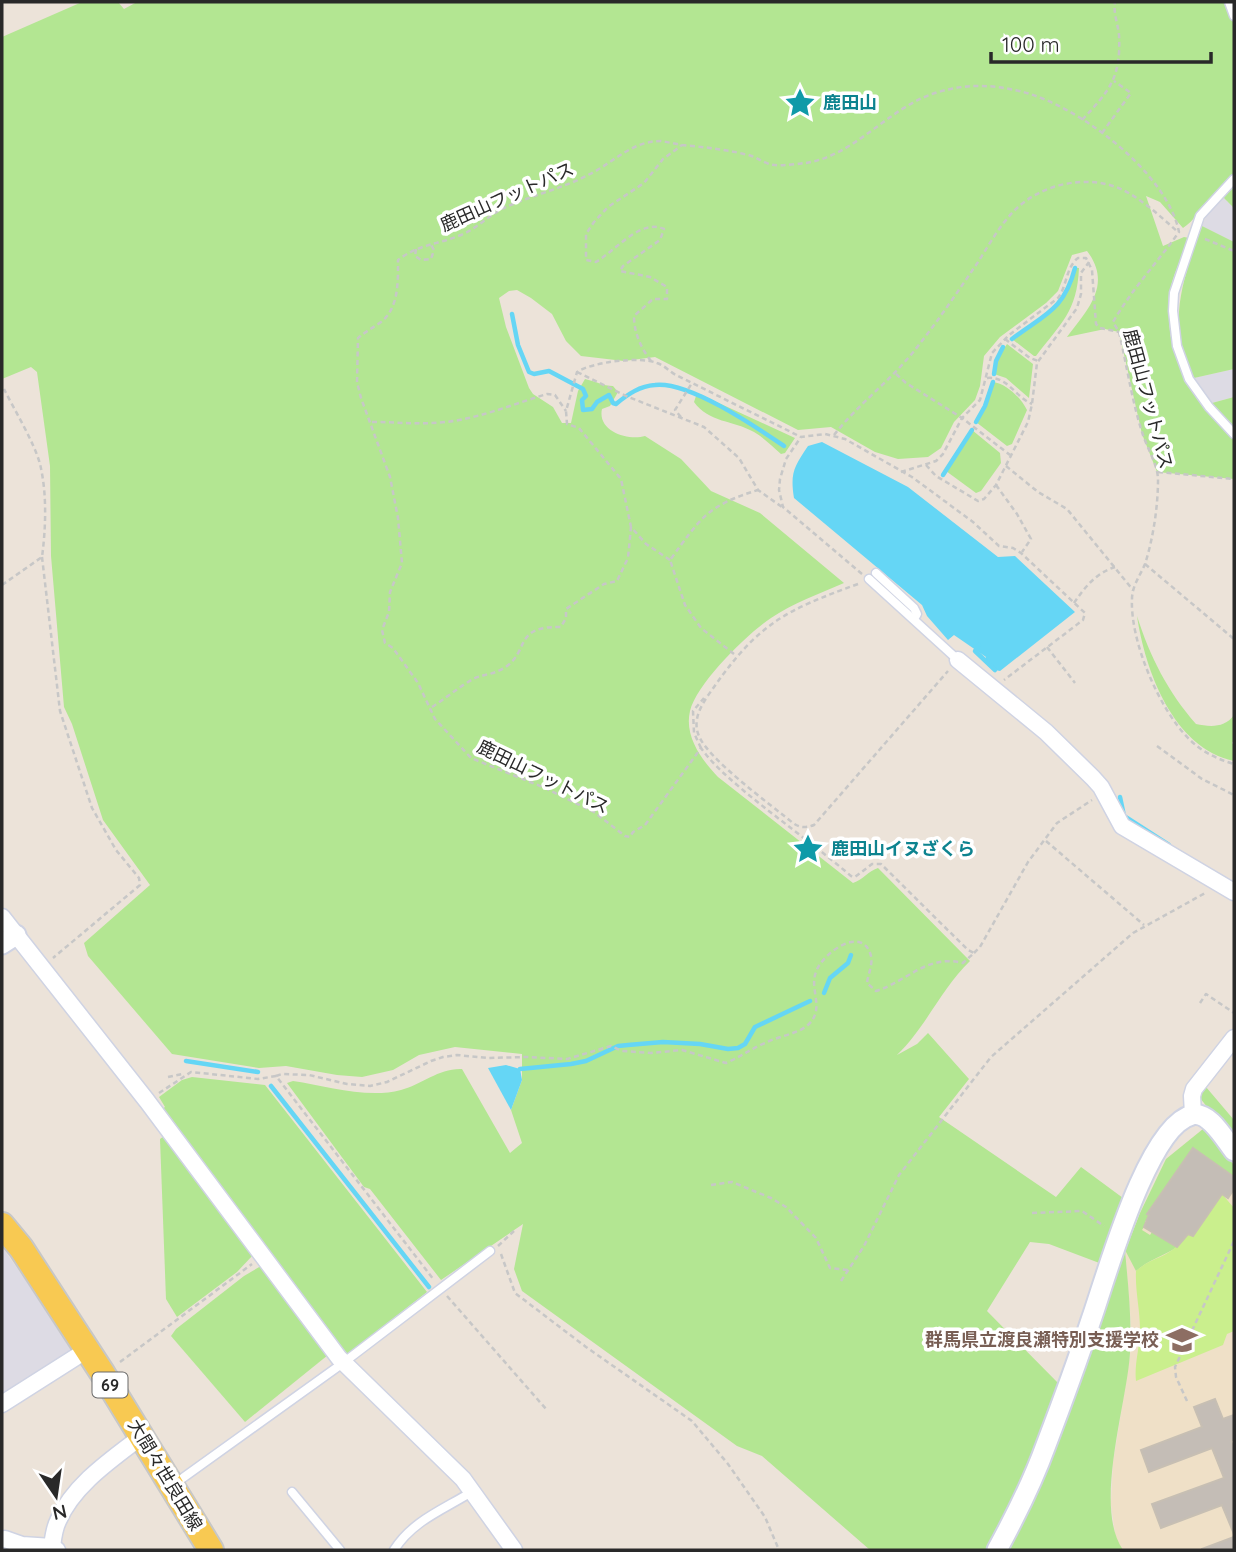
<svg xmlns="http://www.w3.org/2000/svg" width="1236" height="1552" viewBox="0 0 1236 1552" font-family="Quicksand,'Noto Sans JP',sans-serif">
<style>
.industrial{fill:#dddbe4}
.education{fill:#efe0c7}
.green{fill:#b3e692}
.pitch{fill:#caef8d}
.water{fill:#65d6f5}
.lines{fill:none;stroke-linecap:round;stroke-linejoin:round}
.stream{stroke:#65d6f5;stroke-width:4.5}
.building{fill:#c4bdb6;stroke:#c7bfb3;stroke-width:2}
.service-casing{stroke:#cfd3e3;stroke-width:11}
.minor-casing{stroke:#cfd3e3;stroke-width:19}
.tertiary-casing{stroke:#cfd3e3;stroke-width:23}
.primary-casing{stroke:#c7c7c7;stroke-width:28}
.path{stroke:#c7c7c7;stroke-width:2.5;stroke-dasharray:5 3.5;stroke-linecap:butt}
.service{stroke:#fff;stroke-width:8}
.minor{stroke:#fff;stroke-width:16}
.tertiary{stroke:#fff;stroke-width:19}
.primary{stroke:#f8c952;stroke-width:24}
.labels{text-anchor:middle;stroke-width:7;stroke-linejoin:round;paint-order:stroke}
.shield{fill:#fff;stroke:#696969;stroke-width:2}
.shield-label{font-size:16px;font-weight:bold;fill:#292929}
.culture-label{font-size:18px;font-weight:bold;fill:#0d838f;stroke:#fff;text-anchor:start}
.street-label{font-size:18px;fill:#292929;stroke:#fff}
.education-label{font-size:18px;font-weight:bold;fill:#785e54;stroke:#fff;text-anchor:end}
</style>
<rect width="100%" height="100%" fill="#ece3d9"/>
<g class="industrial">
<path d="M1221 198H1224L1234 208V242L1202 226 1207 215Z"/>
<path d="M1234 369V397L1212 403 1194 378Z"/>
<path d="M2 1247 71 1344 69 1355 2 1398Z"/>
</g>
<path class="education" d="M1203 1129 1234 1165V1550H1123L1116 1540 1111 1504 1113 1463 1130 1357 1131 1323 1125 1248 1166 1159Z"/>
<g class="green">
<path d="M82 2H118L124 9 137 2H1234V208L1224 198H1211C1202 207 1194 221 1183 228L1160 202 1146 196 1163 246 1184 237 1189 238C1182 256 1173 275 1169 294 1168 301 1169 309 1169 315 1169 367 1198 406 1234 440V479L1157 472 1142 434 1119 332 1105 329 1067 337C1087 310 1113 285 1087 251L1072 255 1058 291 1046 303 1000 337 984 356 980 386 975 400 954 422 941 448 928 457 898 459 875 452 831 427 798 430 655 357 624 361 581 356 566 341 552 314 531 298 517 290 509 291 499 298 506 327 529 388 533 394 553 407 562 423H571L578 391 585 379C595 381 603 386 613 386L618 392 610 406 602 409C597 431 628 441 645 436L681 459 711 491 760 513 844 583C819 594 793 603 771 618 747 634 697 683 690 711 684 737 702 760 718 777L853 883C863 880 868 871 878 868L970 961C941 989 926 1027 897 1055L917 1044 928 1033 969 1079 939 1117 1056 1197 1081 1167 1123 1198 1102 1264 1049 1244 1030 1242 987 1311 1059 1384 1028 1467 988 1550H870L762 1456 737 1446 522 1291 514 1269 523 1224 441 1280 370 1189 364 1187 287 1083 293 1081C327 1086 367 1099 401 1090 423 1084 439 1068 462 1069L510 1153 522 1143 511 1110 522 1080V1054L455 1047 419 1055 393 1070 362 1077 337 1075 286 1066 259 1068 172 1054 88 956 84 943 150 885 103 820 72 724 64 707 51 556 50 466 37 372 31 367 2 379V37Z"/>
<path d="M1202 226 1234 242V369L1194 378C1165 325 1183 279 1202 226Z"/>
<path d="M1075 268H1079C1077 312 1061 323 1036 356H1034L1012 339C1045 314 1064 310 1075 268Z"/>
<path d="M1007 344 1033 364 1029 398 1006 378 994 374 996 361Z"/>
<path d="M993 382C1007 384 1021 398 1027 410L1012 444 1007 446 976 422 985 406Z"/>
<path d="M697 393 795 438 785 453 781 454C772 446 764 438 754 432 733 420 709 423 694 402Z"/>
<path d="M1234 397V427L1212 403Z"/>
<path d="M972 430 1000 453 1001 463 981 491 976 493 946 471Z"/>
<path d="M1137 616C1150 657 1168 692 1196 724 1210 727 1225 728 1234 715V740L1232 743 1234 745V761C1173 748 1145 670 1137 616Z"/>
<path d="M1234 1048V1052L1206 1087 1234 1120V1141L1200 1098V1089Z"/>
<path d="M192 1077 265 1085 427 1292 348 1354 342 1352 159 1111 165 1107 159 1097 182 1080Z"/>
<path d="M1203 1129 1234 1165V1177L1193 1148 1148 1214 1149 1216 1145 1222 1147 1223 1142 1230 1150 1235 1152 1232 1177 1247C1162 1257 1150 1259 1136 1271L1125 1250C1128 1285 1132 1319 1130 1353 1127 1404 1093 1507 1123 1550H1008L1043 1477 1090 1356 1106 1301 1140 1213 1166 1159Z"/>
<path d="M167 1134 253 1255 237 1272 177 1317 166 1299 160 1139Z"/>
<path d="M261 1266 328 1355 245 1422 171 1336 176 1329 244 1276Z"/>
</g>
<path class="pitch" d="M1222 1194 1234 1208V1331L1227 1334 1223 1345 1136 1381C1134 1364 1140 1347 1140 1329 1140 1310 1135 1290 1136 1271 1149 1260 1153 1261 1166 1254 1175 1249 1181 1242 1188 1234L1193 1236Z"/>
<g class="water">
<path d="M822 442 908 487 998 557 1015 556 1075 612 1000 671 995 670 985 659 986 657 954 635 948 640 927 616 922 605 794 498C790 473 794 467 808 446Z"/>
<path d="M506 1065 520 1069 522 1080 511 1110 488 1068Z"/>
</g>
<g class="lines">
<g class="stream">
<path d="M512 314 518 345 529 372 534 374 549 371 583 389 586 396 582 400 583 410 592 409 597 402 609 395 613 403 616 404C628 394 640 386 655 385 689 381 756 427 784 446"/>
<path d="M1012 339C1045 314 1064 310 1075 268"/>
<path d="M994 374 996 361 1003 347"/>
<path d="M976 422 985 406 993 382"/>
<path d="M943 475 972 430"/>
<path d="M979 645 975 651 995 670"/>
<path d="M1120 797 1124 816 1169 845"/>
<path d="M824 993 830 978 848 963 851 955"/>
<path d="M186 1061 258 1072"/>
<path d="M520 1069 571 1064 586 1061 618 1046 628 1045 663 1042 700 1044 728 1049 738 1048 745 1044 755 1027 810 1001"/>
<path d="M271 1086 429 1287"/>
</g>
</g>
<g class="building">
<path d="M1193 1148 1234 1177V1189L1228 1198 1222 1194 1193 1236 1188 1234 1177 1247 1144 1227 1149 1215 1147 1214Z"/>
<path d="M1215 1399 1223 1419 1234 1415V1439L1231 1441 1234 1450V1534L1222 1505 1161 1528 1152 1504 1224 1478 1212 1448 1149 1472 1141 1450 1202 1427 1194 1407Z"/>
<path d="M1234 1537V1550H1202V1549Z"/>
</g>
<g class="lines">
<g class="service-casing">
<g id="service">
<path d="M1229 2 1234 16"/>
<path d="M1234 179 1200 216 1174 293 1173 311 1177 346 1189 379 1209 407 1234 434"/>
<path d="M876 573 914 608 917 614 914 619"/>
<path d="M869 579 958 660"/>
<path d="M173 1485 343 1363 490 1251"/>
<path d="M292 1492 340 1550"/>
<path d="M394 1550C413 1520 445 1509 473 1491"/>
</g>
</g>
<g class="minor-casing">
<g id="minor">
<path d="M958 660 1046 732 1093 778 1101 787 1122 826 1234 892"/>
<path d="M2 917 147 1101 339 1358 463 1479 514 1550"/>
<path d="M1193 1114 1192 1096 1194 1089 1234 1038"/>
<path d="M2 1404 87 1350"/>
<path d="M5 1539 22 1545 52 1547 57 1550"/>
<path d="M52 1547C53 1539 54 1529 58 1521 73 1485 112 1459 142 1436"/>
</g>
</g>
<g class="tertiary-casing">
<g id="tertiary">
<path d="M2 944 16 935"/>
<path d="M997 1550C1015 1517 1033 1481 1046 1445 1062 1403 1077 1362 1091 1320 1106 1278 1147 1126 1192 1115 1209 1110 1225 1140 1234 1151"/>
</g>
</g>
<g class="primary-casing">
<path id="primary" d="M2 1225 21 1248 103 1374 211 1550"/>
</g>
<g class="path">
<path d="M1082 120C1110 90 1121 78 1119 35 1118 24 1113 13 1115 2"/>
<path d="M1102 133 1131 93 1114 81"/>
<path d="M1205 239 1234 251"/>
<path d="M416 249 415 256 421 260 431 259 434 250 430 243"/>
<path d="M1005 339 1030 358 1038 361"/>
<path d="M651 361C641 348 634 333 634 316L653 299H667V287L650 277 620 271 623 266 660 240 664 229C641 218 615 251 596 262L586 260V234L594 222 608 207 644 183 663 159 682 145"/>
<path d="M577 372 626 396 704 427 739 458 758 490 782 507"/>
<path d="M896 374 906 383 962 418 1010 455"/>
<path d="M987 378C1008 376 1015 397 1032 404"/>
<path d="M681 417 675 410 692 383"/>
<path d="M372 422C392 422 412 424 432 423 471 422 510 405 547 394L555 395 566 411"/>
<path d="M834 435C859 403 893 379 918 346 938 321 956 294 974 268 987 249 998 227 1014 211 1040 184 1088 173 1123 190 1143 200 1161 217 1178 232"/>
<path d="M926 465 936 476 978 501 984 499 996 485 1028 422 1032 404 1037 363 1077 308 1081 294V273L1089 262"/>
<path d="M1006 466 1038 492 1067 509 1133 590"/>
<path d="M901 472 936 461 943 454 962 418 980 400 992 353 1009 335 1058 298C1067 286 1066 267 1078 258H1086L1092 270 1096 324 1100 328 1119 332"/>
<path d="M1158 472 1234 479"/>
<path d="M996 485 1017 514 1031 539 1022 552"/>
<path d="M42 557 60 711 92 808 116 850 139 878 140 885 53 958"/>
<path d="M670 560 646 544 631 527 621 479 579 428 567 424 566 411 577 372C592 362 640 356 657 363 664 365 670 372 676 375L801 437"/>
<path d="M1145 564 1234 639"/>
<path d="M862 574 783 507 779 490 780 479 786 459 801 437 825 434 845 439 912 477 973 522 999 546 1013 548 1021 553 1085 613 1083 620 1004 680"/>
<path d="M858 584C786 610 759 623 714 687 704 701 691 718 699 736 708 759 771 805 793 823 800 828 806 828 814 825L948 671"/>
<path d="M2 585 42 557C46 527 47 493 40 464 34 442 15 411 4 389"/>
<path d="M1074 603C1085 587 1096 573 1115 567"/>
<path d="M1047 647 1075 683"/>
<path d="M734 654 701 628 685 605 670 560C701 518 706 506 758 490"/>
<path d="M432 707C446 698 459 687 473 679 483 674 493 675 504 668 531 651 512 626 561 627L566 618V609L604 584 617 581 628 558 631 527"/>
<path d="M1157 746 1202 779 1234 795"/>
<path d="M701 748 694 733 693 711 704 698"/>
<path d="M1046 841 1144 925"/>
<path d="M974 953 980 947 1028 862 1057 823 1092 800"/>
<path d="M1200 1003 1206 994 1234 1013"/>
<path d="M276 1076 282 1074 309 1075 347 1084 370 1086 387 1082 431 1061 443 1057 457 1055 488 1058 527 1057 567 1059 611 1046 622 1051 651 1053 682 1050 726 1063C740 1057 751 1049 765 1043 778 1036 799 1034 809 1024 825 1008 809 989 816 972 822 953 863 924 871 956 873 964 868 975 867 983L876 991C908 981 927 954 963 963L974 953 968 950 881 864H872L855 877 851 876C816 846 779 820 744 791 728 777 713 765 701 748L645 825 633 832 630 837 625 836 594 812 545 788 471 758 435 719 418 683 393 648 385 643 382 630 389 612 390 592 402 563 398 518 390 477 361 398 357 382 358 338C366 331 373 328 381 322 399 308 398 281 398 260L402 257C424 243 440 244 461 235 478 228 490 214 506 207 533 195 564 188 590 174 614 162 632 141 661 141 668 142 675 144 682 145 703 147 723 149 744 154 753 155 760 161 769 164 780 167 794 164 806 163 856 155 888 108 935 93 963 84 991 84 1019 91 1077 104 1167 172 1179 232 1157 263 1132 289 1113 322L1119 332C1127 366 1132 402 1143 435 1148 450 1158 465 1158 480 1158 507 1153 539 1145 564 1140 576 1132 586 1132 599 1130 641 1159 709 1189 739 1202 752 1217 759 1234 764"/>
<path d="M168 1077 182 1074"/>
<path d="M159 1093 191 1072 258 1079 276 1076 434 1280"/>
<path d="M711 1185 732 1182 771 1198 786 1207 816 1238 830 1268 848 1270"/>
<path d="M1032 1213 1082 1211 1104 1226"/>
<path d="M498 1246 514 1231"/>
<path d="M501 1254 515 1293 586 1347 692 1421 728 1464 765 1517 779 1550"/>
<path d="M841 1281 864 1246 899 1175 991 1057 1133 933 1207 892"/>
<path d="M447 1296 546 1409"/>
<path d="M120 1362 252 1264"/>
<path d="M1187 1401 1176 1377 1175 1367 1234 1241"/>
</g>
<use href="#service" class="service"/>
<use href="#minor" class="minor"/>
<use href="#tertiary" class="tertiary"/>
<use href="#primary" class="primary"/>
</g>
<defs>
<g id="sight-bare" transform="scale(2.415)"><path d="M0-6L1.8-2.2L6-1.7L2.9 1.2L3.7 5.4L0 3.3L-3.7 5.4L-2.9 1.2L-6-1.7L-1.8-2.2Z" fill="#0f9aa8" stroke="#fff" stroke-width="2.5" paint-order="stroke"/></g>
<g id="school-bare" transform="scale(2.415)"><path d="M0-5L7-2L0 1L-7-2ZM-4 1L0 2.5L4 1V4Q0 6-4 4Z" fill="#8d6e63" stroke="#fff" stroke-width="2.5" paint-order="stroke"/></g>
</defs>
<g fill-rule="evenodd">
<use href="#sight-bare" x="800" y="103"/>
<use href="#sight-bare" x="808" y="849"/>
<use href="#school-bare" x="1182" y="1340"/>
</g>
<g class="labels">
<rect class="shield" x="92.5" y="1372.5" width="35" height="25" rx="5"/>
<g class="shield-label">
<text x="110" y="1391">69</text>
</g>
<g class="culture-label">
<text x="823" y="109">鹿田山</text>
<text x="831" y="855">鹿田山イヌざくら</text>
</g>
<g class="street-label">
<text transform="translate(507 197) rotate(-24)" y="6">鹿田山フットパス</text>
<text transform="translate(1148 399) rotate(75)" y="6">鹿田山フットパス</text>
<text transform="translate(543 777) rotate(26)" y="6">鹿田山フットパス</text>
<text transform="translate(165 1475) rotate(59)" y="6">大間々世良田線</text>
</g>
<g class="education-label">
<text x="1159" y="1346">群馬県立渡良瀬特別支援学校</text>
</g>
</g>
<rect width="1236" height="1552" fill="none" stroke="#292929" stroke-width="7"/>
<g transform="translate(56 1496) rotate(167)" stroke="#ffffff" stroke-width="5" paint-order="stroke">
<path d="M0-5L12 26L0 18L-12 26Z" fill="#292929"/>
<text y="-10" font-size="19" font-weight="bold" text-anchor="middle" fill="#292929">N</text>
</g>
<path d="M991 52v10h220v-10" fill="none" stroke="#292929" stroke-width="3.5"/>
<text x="1002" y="52" font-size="21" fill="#292929" stroke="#ffffff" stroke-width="5" paint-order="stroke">100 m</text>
</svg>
